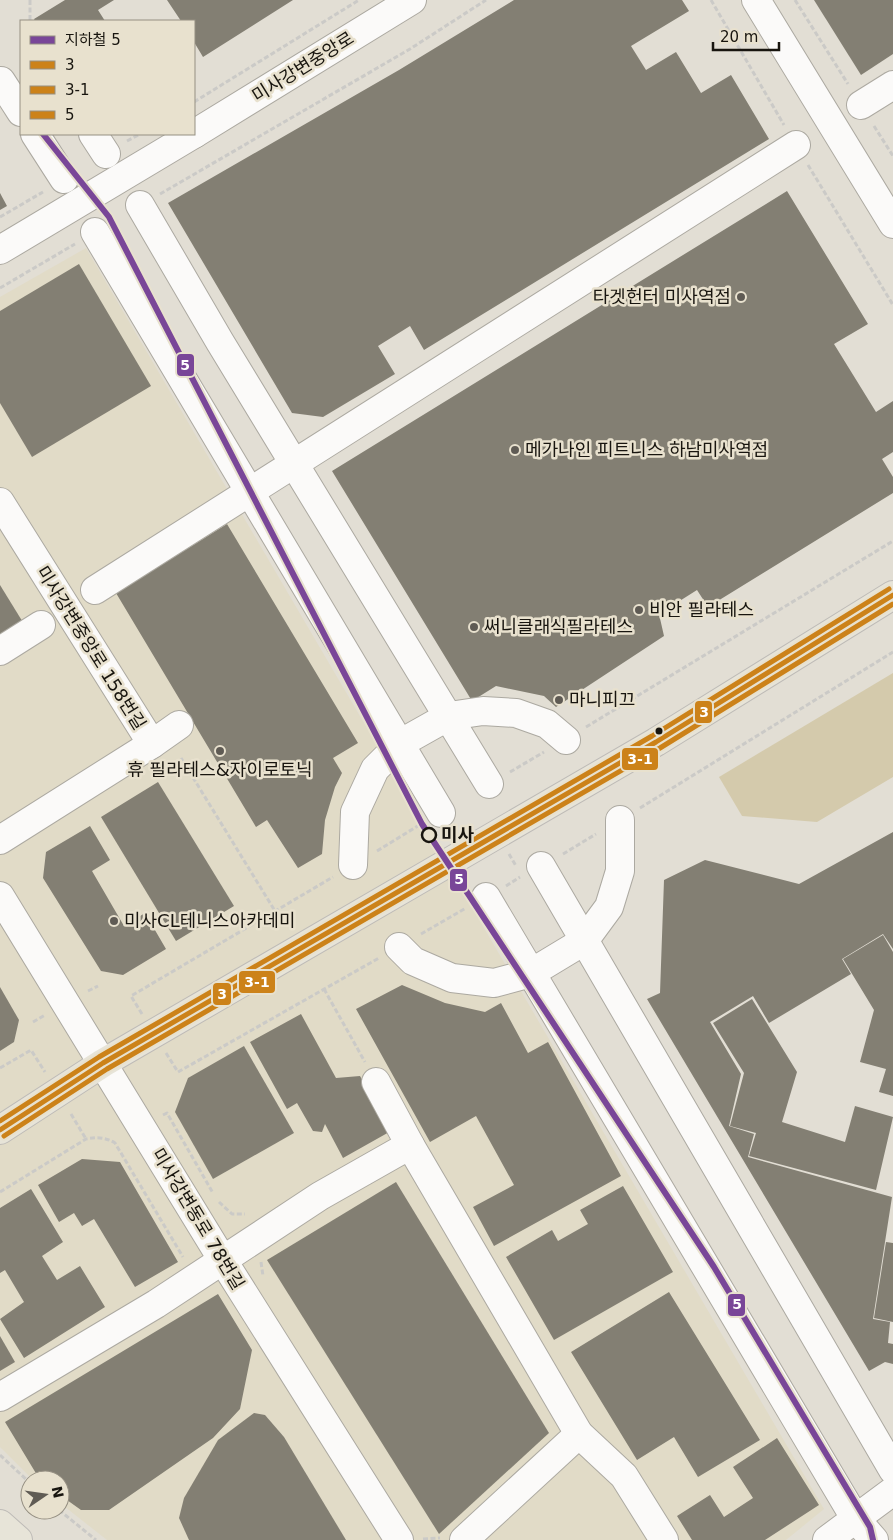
<svg xmlns="http://www.w3.org/2000/svg" width="893" height="1540" viewBox="0 0 893 1540" font-family="'DejaVu Sans','Noto Sans KR',sans-serif">
<style>
.built{fill:#e1dbc7}
.green{fill:#d4caac}
.building{fill:#837f73}
.lines{fill:none;stroke-linecap:round;stroke-linejoin:round}
.minor-casing{stroke:#aca9a1;stroke-width:30}
.major-casing{stroke:#bebbb7;stroke-width:30}
.path{stroke:#cbcac7;stroke-width:3;stroke-dasharray:5 2.5;stroke-linecap:butt}
.minor{stroke:#fbfaf9;stroke-width:28}
.major{stroke:#e7e4d8;stroke-width:28}
.bus-1-casing{stroke:#e8e1ce;stroke-width:9}
.bus-2-casing{stroke:#e8e1ce;stroke-width:9}
.bus-3-casing{stroke:#e8e1ce;stroke-width:9}
.bus-1{stroke:#cc8219;stroke-width:5}
.bus-2{stroke:#cc8219;stroke-width:5}
.bus-3{stroke:#cc8219;stroke-width:5}
.metro-1-casing{stroke:#e8e1ce;stroke-width:10}
.metro-1{stroke:#794698;stroke-width:6}
.poi-dot{fill:#5f5b54;stroke:#e8e1ce;stroke-width:2}
.bus-dot{fill:#18150f;stroke:#e8e1ce;stroke-width:2}
.stop-dot{fill:#e8e1ce;stroke:#18150f;stroke-width:2.5}
.labels{text-anchor:middle;stroke-width:5;stroke-linejoin:round;paint-order:stroke}
.street-label{font-size:18px;fill:#18150f;stroke:#e8e1ce}
.poi-label{font-size:18px;fill:#18150f;stroke:#e8e1ce;text-anchor:start}
.stop-label{font-size:18px;font-weight:bold;fill:#18150f;stroke:#e8e1ce;text-anchor:start}
.line-badge{stroke:#e8e1ce;stroke-width:2}
.badge-label{font-size:14px;text-anchor:middle;font-weight:bold;fill:#fff}
</style>
<rect width="100%" height="100%" fill="#e2ded4"/>
<path class="built" d="M86 248 824 1509 786 1540H107L60 1503V1480H33L0 1447V297Z"/>
<path class="green" d="M893 673V777L817 822 742 816 719 777Z"/>
<g class="building">
<path d="M65 0H114L98 10 105 21H35L34 19Z"/>
<path d="M167 0H293L203 57 194 42V21H181Z"/>
<path d="M514 0H682L689 11 631 46 646 70 676 52 701 93 731 75 769 139 424 350 410 326 378 346 395 374 323 417 292 413 168 203 399 70Z"/>
<path d="M814 0H893V54L861 75Z"/>
<path d="M787 191 868 324 834 344 876 412 893 401V452L882 459 893 477V493L708 607 697 590 659 614 664 636 556 707 544 696 496 686 472 701 332 471Z"/>
<path d="M0 193 7 206 0 210Z"/>
<path d="M79 264 151 386 32 457 0 403V311Z"/>
<path d="M227 524 358 743 333 758 342 773 335 787 325 820 322 854 298 868 267 820 256 827 116 593Z"/>
<path d="M0 585 24 624 0 638Z"/>
<path d="M158 782 234 906 176 941 101 817Z"/>
<path d="M90 826 110 860 92 871 124 926 145 913 166 949 123 975 101 971 43 878 46 852Z"/>
<path d="M893 832V949L883 934 842 959 851 974 769 1023 753 996 710 1022 741 1074 729 1126 754 1134 748 1157 892 1197 873 1319 890 1322 888 1343 893 1344V1364L885 1362 869 1371 647 999 660 993 664 880 705 860 799 884Z"/>
<path d="M883 935 893 952V1096L879 1092 886 1069 860 1062 874 1010 843 959Z"/>
<path d="M402 985 445 1003 485 1012 501 1003 528 1053 548 1042 621 1176 494 1246 473 1207 514 1185 476 1116 430 1142 356 1009Z"/>
<path d="M0 987 19 1020 14 1042 0 1051Z"/>
<path d="M752 999 797 1072 782 1122 845 1142 855 1106 893 1117 876 1190 749 1156 756 1133 730 1126 744 1073 713 1023Z"/>
<path d="M301 1014 336 1078 360 1076 391 1131 343 1158 325 1124 322 1132 313 1131 297 1103 287 1109 250 1042Z"/>
<path d="M244 1046 294 1133 213 1179 175 1112 188 1078Z"/>
<path d="M82 1159 120 1162 178 1262 135 1287 94 1219 82 1226 74 1213 59 1222 38 1185Z"/>
<path d="M396 1182 549 1433 439 1534 267 1260Z"/>
<path d="M623 1186 673 1272 554 1340 506 1257 552 1230 558 1241 588 1224 580 1210Z"/>
<path d="M31 1189 63 1242 42 1256 57 1280 80 1266 105 1307 24 1358 0 1319 24 1302 5 1270 0 1273V1208Z"/>
<path d="M886 1242 893 1243V1322L874 1318Z"/>
<path d="M669 1292 760 1440 698 1477 674 1437 637 1460 571 1352Z"/>
<path d="M218 1294 252 1350 240 1409 213 1438 109 1510H81L60 1495V1480H40L5 1422Z"/>
<path d="M0 1336 15 1362 0 1371Z"/>
<path d="M254 1413 265 1415 284 1437 346 1540H189L179 1518 184 1498 218 1440Z"/>
<path d="M777 1438 819 1505 765 1540H692L677 1516 710 1495 724 1517 753 1498 733 1467Z"/>
</g>
<g class="lines">
<g class="minor-casing">
<g id="minor">
<path d="M756 0 893 224"/>
<path d="M1 81 21 112"/>
<path d="M861 105 893 85"/>
<path d="M35 134 64 179"/>
<path d="M93 134 106 154"/>
<path d="M194 134 412 0"/>
<path d="M140 205 220 342 489 784"/>
<path d="M95 232 441 813"/>
<path d="M0 250 194 134"/>
<path d="M0 502 152 744 0 840"/>
<path d="M95 590 796 145"/>
<path d="M0 651 41 625"/>
<path d="M152 744 179 725"/>
<path d="M353 865 355 812 375 769 401 743 449 716 483 711 516 713 547 724 566 740"/>
<path d="M541 866 893 1470"/>
<path d="M0 896 222 1259 399 1540"/>
<path d="M486 897 855 1518 874 1540"/>
<path d="M399 947 413 961 452 978 494 983 531 973 584 941 609 907 620 871V820"/>
<path d="M376 1082 410 1145"/>
<path d="M0 1397 156 1304 320 1196 410 1145 579 1434 624 1476 664 1540"/>
<path d="M464 1540 579 1434"/>
<path d="M827 1540 893 1491"/>
</g>
</g>
<g class="major-casing">
<g id="major">
<path d="M0 1130 103 1063 656 742 893 595"/>
<path d="M0 1524 18 1540"/>
</g>
</g>
<g class="path">
<path d="M30 0V21"/>
<path d="M711 0 784 125"/>
<path d="M795 0 848 84"/>
<path d="M194 102 359 0"/>
<path d="M874 126 893 156"/>
<path d="M127 141 140 134"/>
<path d="M808 165 893 305"/>
<path d="M160 194 410 49 486 0"/>
<path d="M0 217 43 192"/>
<path d="M0 288 75 244"/>
<path d="M586 727 893 541"/>
<path d="M181 758 275 911"/>
<path d="M510 772 544 752"/>
<path d="M640 808 893 652"/>
<path d="M377 851 421 824"/>
<path d="M509 854 516 866"/>
<path d="M563 854 596 834"/>
<path d="M506 886 520 877"/>
<path d="M421 934 466 908"/>
<path d="M324 989 365 1062"/>
<path d="M88 991 98 986"/>
<path d="M142 1014 131 996 333 877"/>
<path d="M33 1022 45 1015"/>
<path d="M166 1053 178 1072 379 958"/>
<path d="M0 1068 31 1050 45 1072"/>
<path d="M71 1114 86 1139"/>
<path d="M163 1115 167 1113 213 1193"/>
<path d="M0 1192 86 1139C97 1137 105 1137 115 1143L183 1257"/>
<path d="M219 1202 232 1214H245"/>
<path d="M261 1262 263 1276"/>
<path d="M0 1455 30 1483"/>
<path d="M59 1510 96 1540"/>
<path d="M423 1539 440 1538"/>
</g>
<use href="#minor" class="minor"/>
<use href="#major" class="major"/>
<g class="bus-1-casing">
<path id="bus-1" d="M0 1130 103 1063 656 742 893 595"/>
</g>
<g class="bus-2-casing">
<path id="bus-2" d="M4 1136 107 1069 660 748 893 604"/>
</g>
<g class="bus-3-casing">
<path id="bus-3" d="M0 1121 99 1057 652 736 889 589"/>
</g>
<use href="#bus-1" class="bus-1"/>
<use href="#bus-2" class="bus-2"/>
<use href="#bus-3" class="bus-3"/>
<g class="metro-1-casing">
<path id="metro-1" d="M43 134 109 217 422 824 714 1267 870 1527 873 1540"/>
</g>
<use href="#metro-1" class="metro-1"/>
</g>
<g class="poi-dot">
<circle cx="741" cy="297" r="5"/>
<circle cx="515" cy="450" r="5"/>
<circle cx="639" cy="610" r="5"/>
<circle cx="474" cy="627" r="5"/>
<circle cx="559" cy="700" r="5"/>
<circle cx="220" cy="751" r="5"/>
<circle cx="114" cy="921" r="5"/>
</g>
<circle class="bus-dot" cx="659" cy="731" r="4.5"/>
<circle class="stop-dot" cx="429" cy="835" r="7"/>
<g class="labels">
<g class="street-label">
<text transform="translate(303 67) rotate(-32)" y="6">미사강변중앙로</text>
<text transform="translate(91 648) rotate(58)" y="6">미사강변중앙로 158번길</text>
<text transform="translate(198 1219) rotate(59)" y="6">미사강변동로 78번길</text>
</g>
<g class="poi-label">
<text x="731" y="303" text-anchor="end">타겟헌터 미사역점</text>
<text x="525" y="456">메가나인 피트니스 하남미사역점</text>
<text x="649" y="616">비안 필라테스</text>
<text x="484" y="633">써니클래식필라테스</text>
<text x="569" y="706">마니피끄</text>
<text x="220" y="776" text-anchor="middle">휴 필라테스&amp;자이로토닉</text>
<text x="124" y="927">미사CL테니스아카데미</text>
</g>
<g class="stop-label">
<text x="441" y="841">미사</text>
</g>
</g>
<g class="line-badge">
<rect x="176" y="353" width="19" height="24" rx="5" fill="#794698"/>
<rect x="694" y="700" width="19" height="24" rx="5" fill="#cc8219"/>
<rect x="621" y="747" width="38" height="24" rx="5" fill="#cc8219"/>
<rect x="449" y="868" width="19" height="24" rx="5" fill="#794698"/>
<rect x="238" y="970" width="38" height="24" rx="5" fill="#cc8219"/>
<rect x="212" y="982" width="20" height="24" rx="5" fill="#cc8219"/>
<rect x="727" y="1293" width="19" height="24" rx="5" fill="#794698"/>
</g>
<g class="badge-label">
<text x="185" y="370">5</text>
<text x="704" y="717">3</text>
<text x="640" y="764">3-1</text>
<text x="459" y="884">5</text>
<text x="257" y="987">3-1</text>
<text x="222" y="999">3</text>
<text x="737" y="1309">5</text>
</g>
<rect x="20" y="20" width="175" height="115" fill="#e8e1ce" stroke="#958f82"/>
<rect x="30" y="36" width="25" height="8" fill="#794698" stroke="#958f82"/>
<text x="65" y="45" font-size="15" fill="#18150f">지하철 5</text>
<rect x="30" y="61" width="25" height="8" fill="#cc8219" stroke="#958f82"/>
<text x="65" y="70" font-size="15" fill="#18150f">3</text>
<rect x="30" y="86" width="25" height="8" fill="#cc8219" stroke="#958f82"/>
<text x="65" y="95" font-size="15" fill="#18150f">3-1</text>
<rect x="30" y="111" width="25" height="8" fill="#cc8219" stroke="#958f82"/>
<text x="65" y="120" font-size="15" fill="#18150f">5</text>
<g transform="translate(45 1495) rotate(77)"><circle r="24" fill="#e8e1ce" stroke="#958f82"/>
<path d="M0-4L9 19L0 12L-9 19Z" fill="#5f5b54"/>
<text y="-8" font-size="14" font-weight="bold" text-anchor="middle" fill="#18150f">N</text>
</g>
<path d="M713 42v8h66v-8" fill="none" stroke="#18150f" stroke-width="2.5"/>
<text x="720" y="42" font-size="15" fill="#18150f" stroke="#e8e1ce" stroke-width="4" paint-order="stroke">20 m</text>
</svg>
